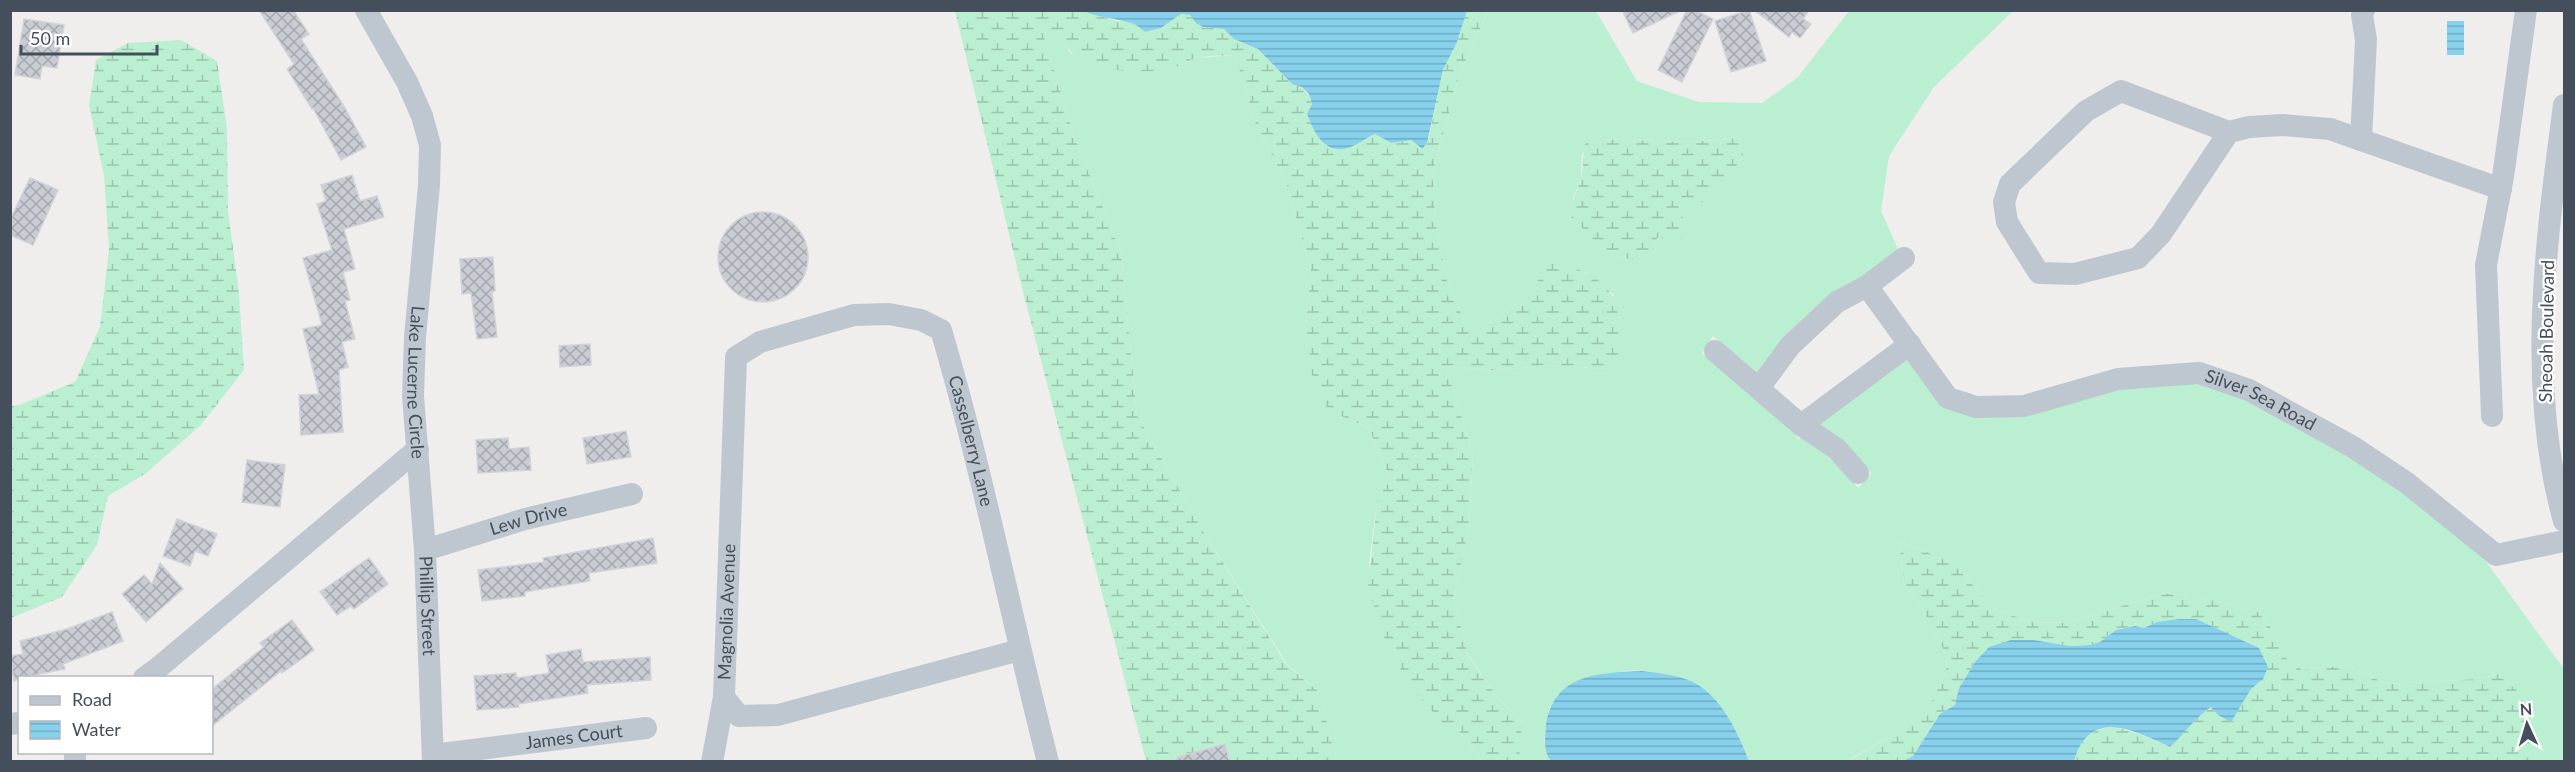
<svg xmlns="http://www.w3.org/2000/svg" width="2575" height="772" viewBox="0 0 2575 772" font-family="Lato,sans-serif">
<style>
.grass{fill:#bbefd2;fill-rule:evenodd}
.wetland{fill:url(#wetland-marsh)}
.water{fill:url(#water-rules)}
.building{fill:url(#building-cross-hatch);stroke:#d1d3d9;stroke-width:1.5}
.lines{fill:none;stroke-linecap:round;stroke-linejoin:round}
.minor{stroke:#bec7d0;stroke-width:22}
.labels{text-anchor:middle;stroke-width:4.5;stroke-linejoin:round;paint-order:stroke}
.street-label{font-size:18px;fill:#454f5b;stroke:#fff}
</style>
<defs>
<pattern id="wetland-marsh" width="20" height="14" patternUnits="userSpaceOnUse" patternTransform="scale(1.5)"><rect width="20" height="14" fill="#bbefd2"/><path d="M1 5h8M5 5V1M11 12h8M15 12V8" fill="none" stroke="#9ac4ad"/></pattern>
<pattern id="water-rules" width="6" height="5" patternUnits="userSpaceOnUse" patternTransform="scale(1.5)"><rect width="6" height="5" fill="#87d1ed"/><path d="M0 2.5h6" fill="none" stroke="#70acc3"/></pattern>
<pattern id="building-cross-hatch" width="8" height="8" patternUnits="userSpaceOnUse" patternTransform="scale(1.5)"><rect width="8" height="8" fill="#c9ccd3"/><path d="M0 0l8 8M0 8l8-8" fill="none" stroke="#a5a8ae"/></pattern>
</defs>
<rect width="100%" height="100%" fill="#f0eeed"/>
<g class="grass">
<path d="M1488 11H1596L1637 81 1699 102 1762 103 1798 77 1849 11H2013L1934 87 1889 156 1881 211 1898 249 1757 373 1713 336 1702 353 1794 432 1798 439 1801 437 1831 457 1858 488 1871 473 1843 441 1819 424 1908 358 1940 404 2198 383 2246 400 2348 456 2402 491 2482 556 2564 669V761H2536L2521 694 2498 674 2478 679 2385 684 2366 673 2346 665 2302 670 2282 656 2271 628 2258 612 2199 597 2163 593 2068 623 2030 622 1993 608 1954 564 1899 540 1904 584 1922 608 1947 657 1946 671 1931 706 1890 736 1847 761H1749C1730 714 1713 682 1658 673 1646 671 1633 669 1621 672 1605 675 1567 698 1550 707 1546 723 1540 747 1551 761H1492L1522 723 1498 698 1468 655 1454 597 1469 528 1473 455 1446 366 1498 371 1545 365 1607 369 1617 357 1613 294 1586 272 1532 293 1482 327 1465 323 1447 281 1435 220 1433 172 1460 73ZM1593 139 1689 142 1732 139 1681 213 1658 237 1644 261C1602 257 1599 243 1571 217L1573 198 1581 179 1582 154Z"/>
<path d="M1042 33 1057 43 1067 46 1070 53 1120 70 1142 71 1171 69 1197 58 1235 55 1256 125 1286 182 1311 271 1306 325 1341 416 1369 428 1389 477 1377 503 1369 564 1388 649 1401 668 1457 729 1483 761H1336L1320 693 1287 664 1203 531 1137 415 1121 253 1073 133Z"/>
</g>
<g class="wetland">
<path d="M955 11H1084L1117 21H1129L1139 25 1145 32 1161 28 1181 14 1190 15 1196 23 1203 27 1224 29 1234 39 1258 49 1292 84 1302 87 1309 95 1312 104 1307 115 1318 136 1355 144 1375 134 1391 143 1411 140 1421 149 1427 143 1430 132 1443 70 1457 42 1467 11H1488L1460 73 1433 172 1435 220 1447 281 1465 322 1482 327 1532 293 1547 261C1576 266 1615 279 1618 314 1620 328 1617 342 1618 357L1607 369 1545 365 1498 371 1446 366 1473 455 1469 528 1454 597 1468 656 1498 698 1522 723 1519 760 1483 761 1457 729 1446 727 1415 692 1388 649 1368 587 1377 503 1389 477 1369 428 1341 416 1324 405 1312 375 1306 325 1311 271 1286 182 1256 125 1235 55C1223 56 1209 55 1197 58 1188 60 1180 66 1171 69 1146 75 1079 72 1067 46L1057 43 1043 34 1073 133 1121 253 1137 415 1203 531 1286 664 1320 693 1336 761H1146L1024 296Z"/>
<path d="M181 40 217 61 227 128 228 211 239 293 244 370 200 426 145 474 108 496 97 545 62 597 11 618V406L19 405 75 382 100 327 109 249 104 176 89 105 96 60 128 43Z"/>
<path d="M1593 139 1689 142 1733 139 1742 147 1743 156C1730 176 1704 208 1681 213L1687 229 1679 243 1658 237 1644 261C1602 257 1599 243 1571 217 1570 202 1577 192 1581 179 1584 167 1582 156 1585 144Z"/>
<path d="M1899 540 1954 564 1993 608 2030 622 2068 623 2163 593 2199 597 2258 612 2271 628 2283 656 2302 670 2346 665 2366 673 2385 684 2478 679 2498 674 2521 694 2536 761H2074C2089 708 2133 730 2169 747 2184 734 2195 718 2211 707L2218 715 2263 679 2215 628 2196 620 2157 622 2144 628 2134 626 2116 630 2100 642 2089 645 2070 646 2034 640 1975 662 1959 688 1955 705 1940 714 1913 756 1903 761 1847 762 1890 736 1930 706 1946 671 1947 657 1922 608 1904 584Z"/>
</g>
<g class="water">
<path d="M1084 11 1467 10V11L1457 42 1443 70 1427 143 1422 149 1411 140 1391 143 1375 134C1365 138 1354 148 1343 149 1323 152 1313 130 1307 114L1312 104 1309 94 1302 87 1292 84 1258 49 1234 39 1224 29 1203 27 1196 23 1190 15 1181 14 1161 28 1145 32C1132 17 1105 21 1084 11Z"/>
<rect x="2447" y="21" width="17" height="34"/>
<path d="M2179 619H2196L2259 648 2268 667 2263 679 2251 689 2231 722 2218 715 2211 707C2195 718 2184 734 2170 747 2133 730 2090 707 2074 761H1903L1913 756 1940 714 1955 705 1959 688 1975 662 1989 647 2011 640H2034L2070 646 2089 645 2100 642 2116 630 2135 626 2144 628 2157 622Z"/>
<path d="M1642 671C1659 673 1677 675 1693 682 1722 697 1738 733 1749 761H1551C1543 752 1545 737 1546 725 1554 673 1600 673 1642 671Z"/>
</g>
<g class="building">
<path d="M259 10H293L309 34 301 39 345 108 366 147 341 160 313 108 312 109 287 69 294 64Z"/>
<path d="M1622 10H1682L1633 33Z"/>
<path d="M1687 10H1695L1713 19 1682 82 1658 70Z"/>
<path d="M1749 10 1766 61 1731 72 1715 21Z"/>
<path d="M1754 10H1809L1803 19 1811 24 1800 38 1792 32 1789 37Z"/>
<path d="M24 19 64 25 57 68 42 66 40 79 15 75Z"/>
<path d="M352 175 360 201 377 196 384 217 344 229 355 269 343 272 350 300 345 301 355 339 342 342 348 367 339 370 343 432 301 435 299 395 319 394 303 329 322 325 303 258 332 250 317 204 326 201 321 185Z"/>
<path d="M30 178 58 190 33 245 10 235V220Z"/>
<circle cx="763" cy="257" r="45"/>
<path d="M493 257 495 291 492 292 497 337 477 339 471 293 462 294 460 259Z"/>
<path d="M590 344 591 365 560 367 559 346Z"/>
<path d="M626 431 631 457 587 464 583 438Z"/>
<path d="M508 438 509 449 529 447 531 470 478 473 476 440Z"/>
<path d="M247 460 285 465 280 507 242 502Z"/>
<path d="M177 519 217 534 208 556 195 551 190 566 163 556Z"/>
<path d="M653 538 657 563 589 573 590 581 525 592V596L482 601 478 570 544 562 543 558Z"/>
<path d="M369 558 388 584 354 609 351 606 337 615 320 592Z"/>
<path d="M160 563 183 589 146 622 122 594 144 575 152 584Z"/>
<path d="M112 612 123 641 63 664 65 669 20 678 14 681 10 656 23 654 20 641 67 629Z"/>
<path d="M292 620 314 650 282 673 281 671 212 726V689L264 647 260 643Z"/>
<path d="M581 649 583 662 650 657 651 680 587 685 588 693 518 704 519 707 477 710 474 676 516 673 517 678 549 673 546 655Z"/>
<path d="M1225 744 1230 762H1178V757Z"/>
</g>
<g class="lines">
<g class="minor">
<path id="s1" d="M366 10 407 82 422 116 430 145 429 185 415 337 413 396 425 550 433 762"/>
<path d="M2564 105C2546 241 2526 386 2564 521"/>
<path d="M2229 132 2161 234 2138 258 2075 274 2039 273 2007 222 2004 202 2010 184 2086 111 2121 91 2229 132 2249 127 2283 125 2330 129 2501 189"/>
<path d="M2361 140 2366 40 2362 15 2364 10"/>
<path id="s2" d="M1867 286 1948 398 1976 407 2024 406 2118 379 2199 373 2249 390 2353 447 2407 483 2496 555 2564 541"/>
<path d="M1715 351 1801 425 1837 449 1858 473"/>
<path d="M1759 388 1790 346 1837 302 1867 286 1904 258"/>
<path d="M2492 416 2486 265 2503 177 2526 10"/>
<path d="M1801 425 1910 344"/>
<path id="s3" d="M425 550 525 519 632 494"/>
<path id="s4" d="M1019 650 778 715 739 716 724 697 736 357 760 342 854 315 889 314 921 320 941 330C983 472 1011 618 1048 762"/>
<path d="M144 678 158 668 418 449"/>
<path d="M10 724 20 723"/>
<path d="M75 752V762"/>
<path id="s5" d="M433 755 646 728"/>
<path d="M712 762 724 697"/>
</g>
</g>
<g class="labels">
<g class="street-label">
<text transform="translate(2547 331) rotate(-89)" y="6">Sheoah Boulevard</text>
<text dy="6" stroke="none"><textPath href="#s1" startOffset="388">Lake Lucerne Circle</textPath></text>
<text dy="6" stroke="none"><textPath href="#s2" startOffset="462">Silver Sea Road</textPath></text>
<text dy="6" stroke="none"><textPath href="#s4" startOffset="984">Casselberry Lane</textPath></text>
<text dy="6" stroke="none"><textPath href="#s3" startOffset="108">Lew Drive</textPath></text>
<text dy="6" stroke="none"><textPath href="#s1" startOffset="612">Phillip Street</textPath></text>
<text dy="6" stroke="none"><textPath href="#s4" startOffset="398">Magnolia Avenue</textPath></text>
<text dy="6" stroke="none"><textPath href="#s5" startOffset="142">James Court</textPath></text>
</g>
</g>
<rect width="2575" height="772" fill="none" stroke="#454f5b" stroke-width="24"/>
<rect x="18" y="676" width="195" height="78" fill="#ffffff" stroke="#b5b9bd" stroke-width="1.5"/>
<rect x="30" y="696" width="30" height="9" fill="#bec7d0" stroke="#b5b9bd" stroke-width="1.5"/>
<text x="72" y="706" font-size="18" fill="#454f5b">Road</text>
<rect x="30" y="721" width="30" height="18" fill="url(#water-rules)" stroke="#b5b9bd" stroke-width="1.5"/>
<text x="72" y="736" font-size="18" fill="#454f5b">Water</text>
<g transform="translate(2527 724) rotate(356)" stroke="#ffffff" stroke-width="4.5" paint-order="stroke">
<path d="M0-4.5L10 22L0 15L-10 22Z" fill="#454f5b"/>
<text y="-9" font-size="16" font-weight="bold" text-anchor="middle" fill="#454f5b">N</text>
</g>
<path d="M21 45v9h136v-9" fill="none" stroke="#454f5b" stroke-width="3"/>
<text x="30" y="45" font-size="18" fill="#454f5b" stroke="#ffffff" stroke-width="4.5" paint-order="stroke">50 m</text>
</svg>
